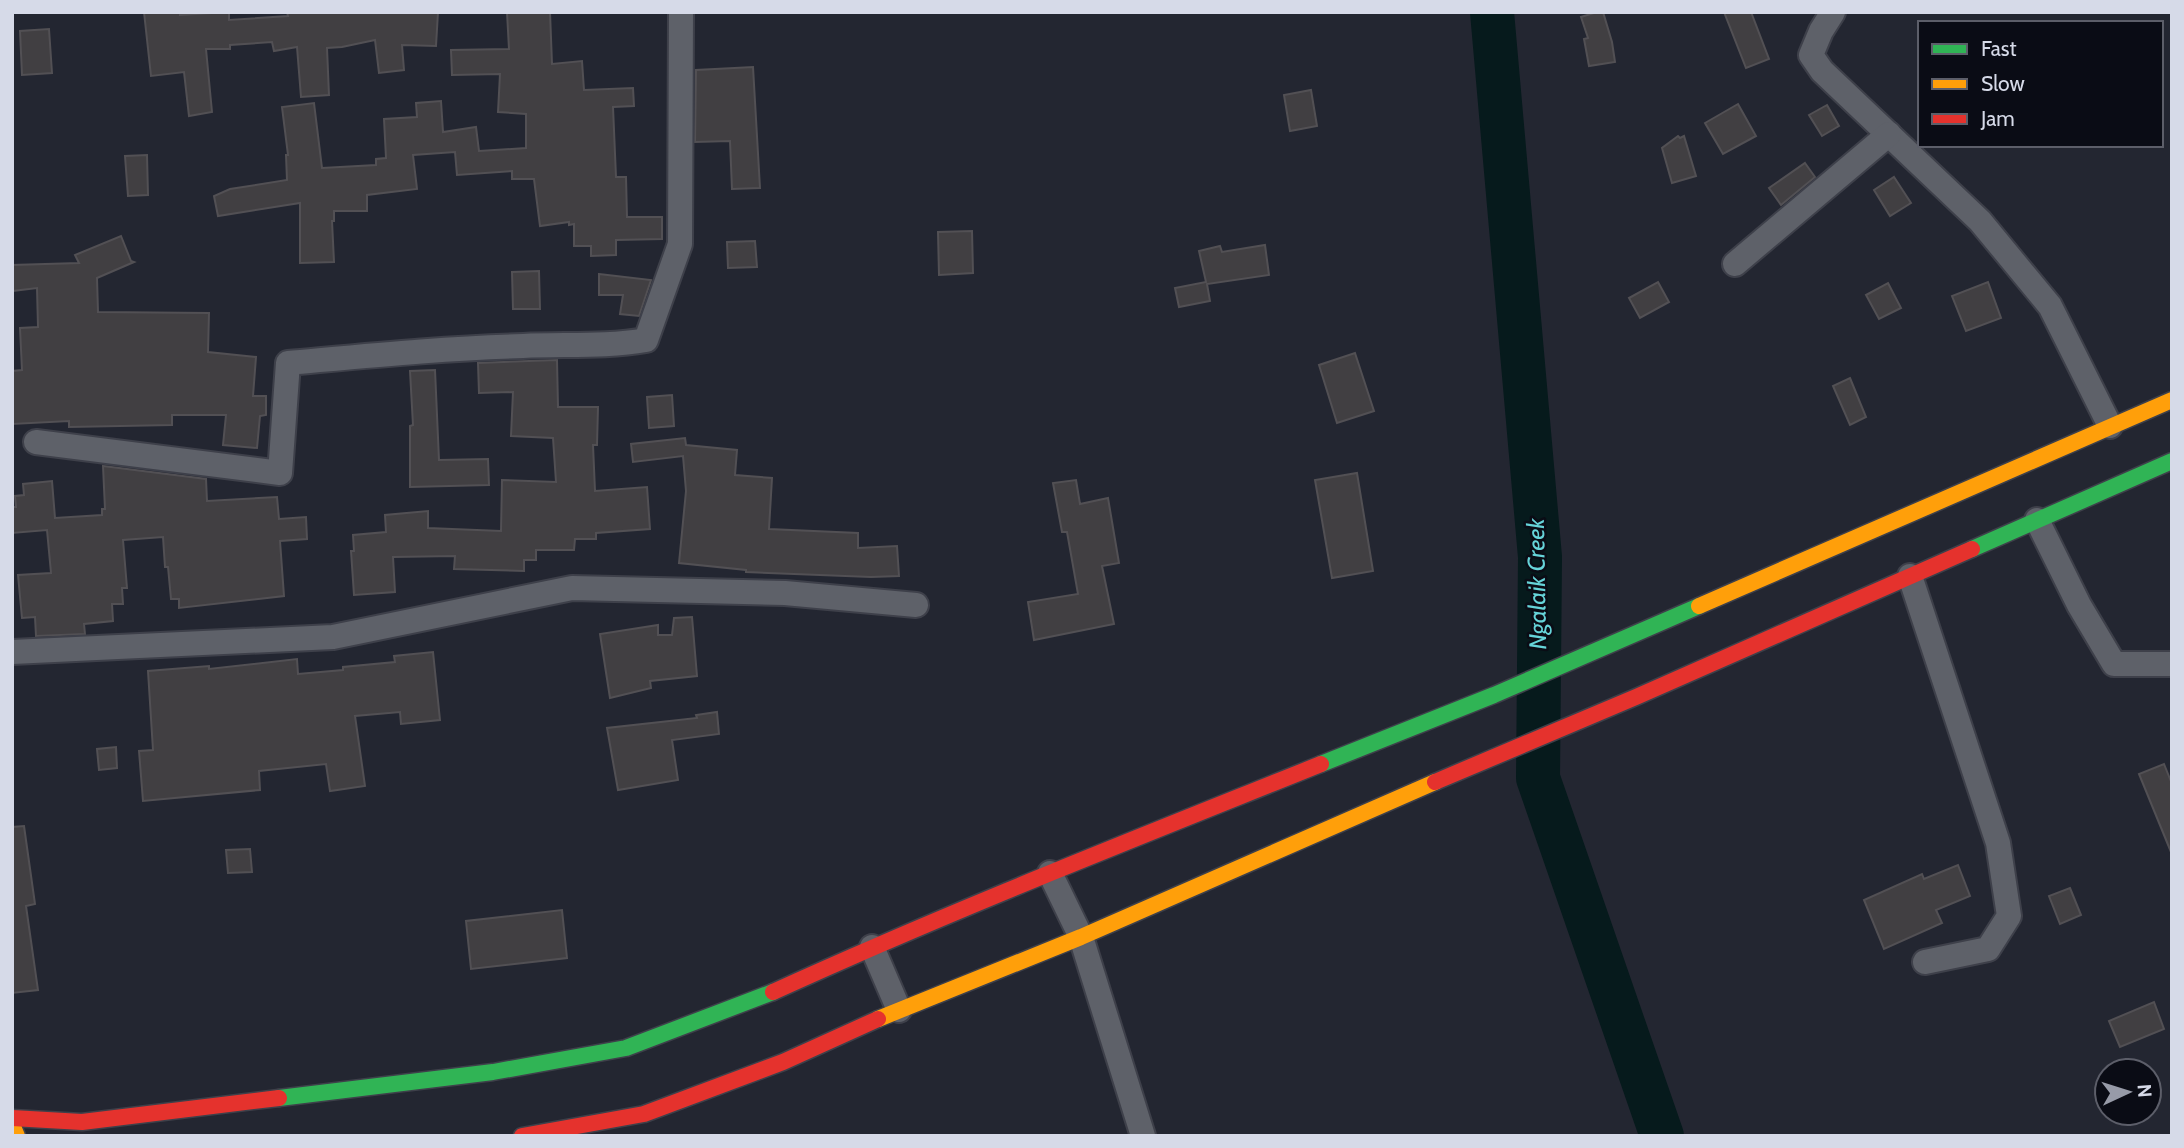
<svg xmlns="http://www.w3.org/2000/svg" width="2184" height="1148" viewBox="0 0 2184 1148" font-family="Cabin,sans-serif">
<style>
.lines{fill:none;stroke-linecap:round;stroke-linejoin:round}
.river{stroke:#061a1c;stroke-width:44}
.building{fill:#413f42;stroke:#525054;stroke-width:2}
.street-casing{stroke:#3e404a;stroke-width:28}
.fast-casing{stroke:#3e404a;stroke-width:19}
.slow-casing{stroke:#3e404a;stroke-width:19}
.jam-casing{stroke:#3e404a;stroke-width:19}
.street{stroke:#5e6169;stroke-width:24}
.fast{stroke:#30b455;stroke-width:16}
.slow{stroke:#ff9f0a;stroke-width:16}
.jam{stroke:#e5322d;stroke-width:16}
.labels{text-anchor:middle;stroke-width:5;stroke-linejoin:round;paint-order:stroke}
.water-label{font-size:24px;font-style:italic;fill:#66d4d9;stroke:#0a0c15}
</style>
<rect width="100%" height="100%" fill="#232631"/>
<g class="lines">
<path class="river" d="M1492 12 1540 557 1538 778 1662 1136"/>
</g>
<g class="building">
<path d="M144 12H180V15L229 12V20L288 16 287 12H438L436 46 402 45 404 70 379 73 375 40 342 47 327 48 329 95 301 97 297 47 274 51 272 42 230 45V49H206L212 112 189 116 184 72 151 76Z"/>
<path d="M507 12H550L552 64 582 61 584 90 633 88 634 106 613 107 616 177H626L627 217H662V239L616 240V255L591 256V246H574V224L569 225V222L540 226 534 179H512V171L457 175 455 152 413 155 417 189 367 195V211H334V221H332L334 262 300 263V203L218 216 214 196 230 189 287 180 286 155H288L282 107 314 103 322 168 376 165V159L386 158 384 119 417 117 416 103 441 101 443 132 476 127 479 151 526 148V114L498 112 500 74 452 75 451 50 509 49Z"/>
<path d="M1597 12H1603L1612 42 1615 62 1589 66 1584 39 1588 38 1581 17Z"/>
<path d="M1724 12H1751L1769 59 1746 68Z"/>
<path d="M49 29 52 73 22 75 20 31Z"/>
<path d="M753 67 760 188 732 189 730 141 695 142 696 70Z"/>
<path d="M1311 90 1317 126 1290 131 1284 95Z"/>
<path d="M1738 104 1756 136 1723 154 1705 123Z"/>
<path d="M1827 105 1839 126 1822 136 1809 115Z"/>
<path d="M1678 136 1680 138 1684 136 1696 176 1672 183 1662 148Z"/>
<path d="M147 155 148 195 128 196 125 156Z"/>
<path d="M1805 163 1815 177 1781 205 1769 188Z"/>
<path d="M1894 177 1911 203 1890 216 1874 190Z"/>
<path d="M972 231 973 273 939 275 938 232Z"/>
<path d="M121 236 131 261 134 262 97 278 98 312 209 313 208 352 256 357 253 396H266V415L260 416 257 448 223 445 226 415H172V425L69 427V421L12 424V371L22 370 20 328 38 327 37 288 12 291V265L79 263 75 255Z"/>
<path d="M755 241 757 267 728 268 727 242Z"/>
<path d="M1265 245 1269 275 1207 284 1210 301 1179 307 1175 288 1206 282 1199 251 1220 246 1222 252Z"/>
<path d="M539 271 540 309H513L512 272Z"/>
<path d="M599 274 651 280 639 316 620 314 623 295H599Z"/>
<path d="M1658 282 1669 302 1640 318 1629 298Z"/>
<path d="M1988 282 2001 318 1966 331 1952 296Z"/>
<path d="M1888 283 1901 308 1879 319 1866 295Z"/>
<path d="M1355 353 1374 411 1337 423 1319 365Z"/>
<path d="M557 360 558 407H598L597 445H593L595 491 647 487 650 529 596 533V539H575L574 550H536V560H524V571L454 569 455 556 393 557 395 592 354 595 351 551H354L353 535 386 532 385 515 428 511V528L501 531 502 480 556 482 553 438 511 436 513 392 479 393 478 363Z"/>
<path d="M435 370 439 460 488 459 489 485 410 487V426L413 425 410 371Z"/>
<path d="M1850 378 1866 417 1850 425 1833 386Z"/>
<path d="M672 395 674 426 649 428 647 397Z"/>
<path d="M685 438 686 445 737 450 735 475 772 478 769 529 858 533V548L897 546 899 576 871 577 746 572V570L679 563 686 491 683 456 633 462 631 444Z"/>
<path d="M103 466 206 479 207 501 277 497 279 519 306 517 307 539 280 541 284 596 179 608V599H171L168 567H165L163 537 123 540 127 588H122L123 604H112L113 621 84 624 85 634 36 636 35 617 22 618 18 575 51 573 47 530 12 533V507H16L15 496 24 495 23 484 52 481 55 518 102 515V509H105Z"/>
<path d="M1357 473 1373 571 1332 578 1315 480Z"/>
<path d="M1076 480 1080 504 1108 498 1119 563 1102 566 1114 624 1034 640 1028 602 1078 594 1067 532H1062L1053 483Z"/>
<path d="M692 617 697 676 650 681 651 688 610 698 600 634 658 625V635H672L674 618Z"/>
<path d="M433 652 440 720 401 724 400 712 355 716 365 786 330 791 326 764 259 771 260 790 143 801 139 751 153 750 148 671 209 666V669L297 659 298 674 343 670V667L395 662 394 656Z"/>
<path d="M717 712 719 734 672 740 678 780 618 790 607 728 697 718 696 715Z"/>
<path d="M116 747 117 768 99 770 97 749Z"/>
<path d="M2164 764 2172 784 2171 852 2139 774Z"/>
<path d="M24 826 35 904 26 906 38 990 12 993V827Z"/>
<path d="M250 849 252 872 228 873 226 850Z"/>
<path d="M1958 865 1970 896 1936 910 1942 923 1884 949 1864 900 1922 874 1924 879Z"/>
<path d="M2070 888 2081 915 2060 924 2049 896Z"/>
<path d="M562 910 567 958 471 969 466 921Z"/>
<path d="M2154 1002 2164 1029 2120 1047 2109 1021Z"/>
</g>
<g class="lines">
<g class="street-casing">
<g id="street">
<path d="M1833 12 1821 31 1811 55 1822 71 1980 221 2050 306 2110 426"/>
<path d="M1735 264 1889 134"/>
<path d="M36 442 280 473 288 363C366 356 445 348 523 346 565 344 605 347 646 340L680 244 681 12"/>
<path d="M2037 520 2079 605 2114 664H2172"/>
<path d="M1910 576 1998 843 2009 916 1988 949 1925 962"/>
<path d="M12 652 333 637 572 588 785 593 916 605"/>
<path d="M1050 873 1081 937 1143 1136"/>
<path d="M872 947 899 1010"/>
</g>
</g>
<g class="fast-casing">
<g id="fast">
<path d="M1972 549 2172 461"/>
<path d="M1321 764 1494 695 1699 606"/>
<path d="M279 1098 493 1072 626 1048 773 992"/>
</g>
</g>
<g class="slow-casing">
<g id="slow">
<path d="M1699 606 2172 400"/>
<path d="M878 1019 1081 937 1435 782"/>
<path d="M12 1124 17 1136"/>
</g>
</g>
<g class="jam-casing">
<g id="jam">
<path d="M1435 782 1636 697 1972 549"/>
<path d="M773 992C953 910 1137 838 1321 764"/>
<path d="M12 1118 82 1122 279 1098"/>
<path d="M522 1136 644 1114 783 1062 878 1019"/>
</g>
</g>
<use href="#street" class="street"/>
<use href="#fast" class="fast"/>
<use href="#slow" class="slow"/>
<use href="#jam" class="jam"/>
</g>
<g class="labels">
<g class="water-label">
<text transform="translate(1537 584) rotate(-91)" y="8">Ngalaik Creek</text>
</g>
</g>
<rect width="2184" height="1148" fill="none" stroke="#d6dae8" stroke-width="28"/>
<rect x="1918" y="21" width="245" height="126" fill="#0a0c15" stroke="#5c5e69" stroke-width="2"/>
<rect x="1932" y="44" width="35" height="10" fill="#30b455" stroke="#5c5e69" stroke-width="2"/>
<text x="1981" y="56" font-size="21" fill="#d6dae8">Fast</text>
<rect x="1932" y="79" width="35" height="10" fill="#ff9f0a" stroke="#5c5e69" stroke-width="2"/>
<text x="1981" y="91" font-size="21" fill="#d6dae8">Slow</text>
<rect x="1932" y="114" width="35" height="10" fill="#e5322d" stroke="#5c5e69" stroke-width="2"/>
<text x="1981" y="126" font-size="21" fill="#d6dae8">Jam</text>
<g transform="translate(2128 1092) rotate(86)"><circle r="33" fill="#0a0c15" stroke="#5c5e69" stroke-width="2"/>
<path d="M0-5L12 26L0 18L-12 26Z" fill="#979ba8"/>
<text y="-10" font-size="19" font-weight="bold" text-anchor="middle" fill="#d6dae8">N</text>
</g>
</svg>
